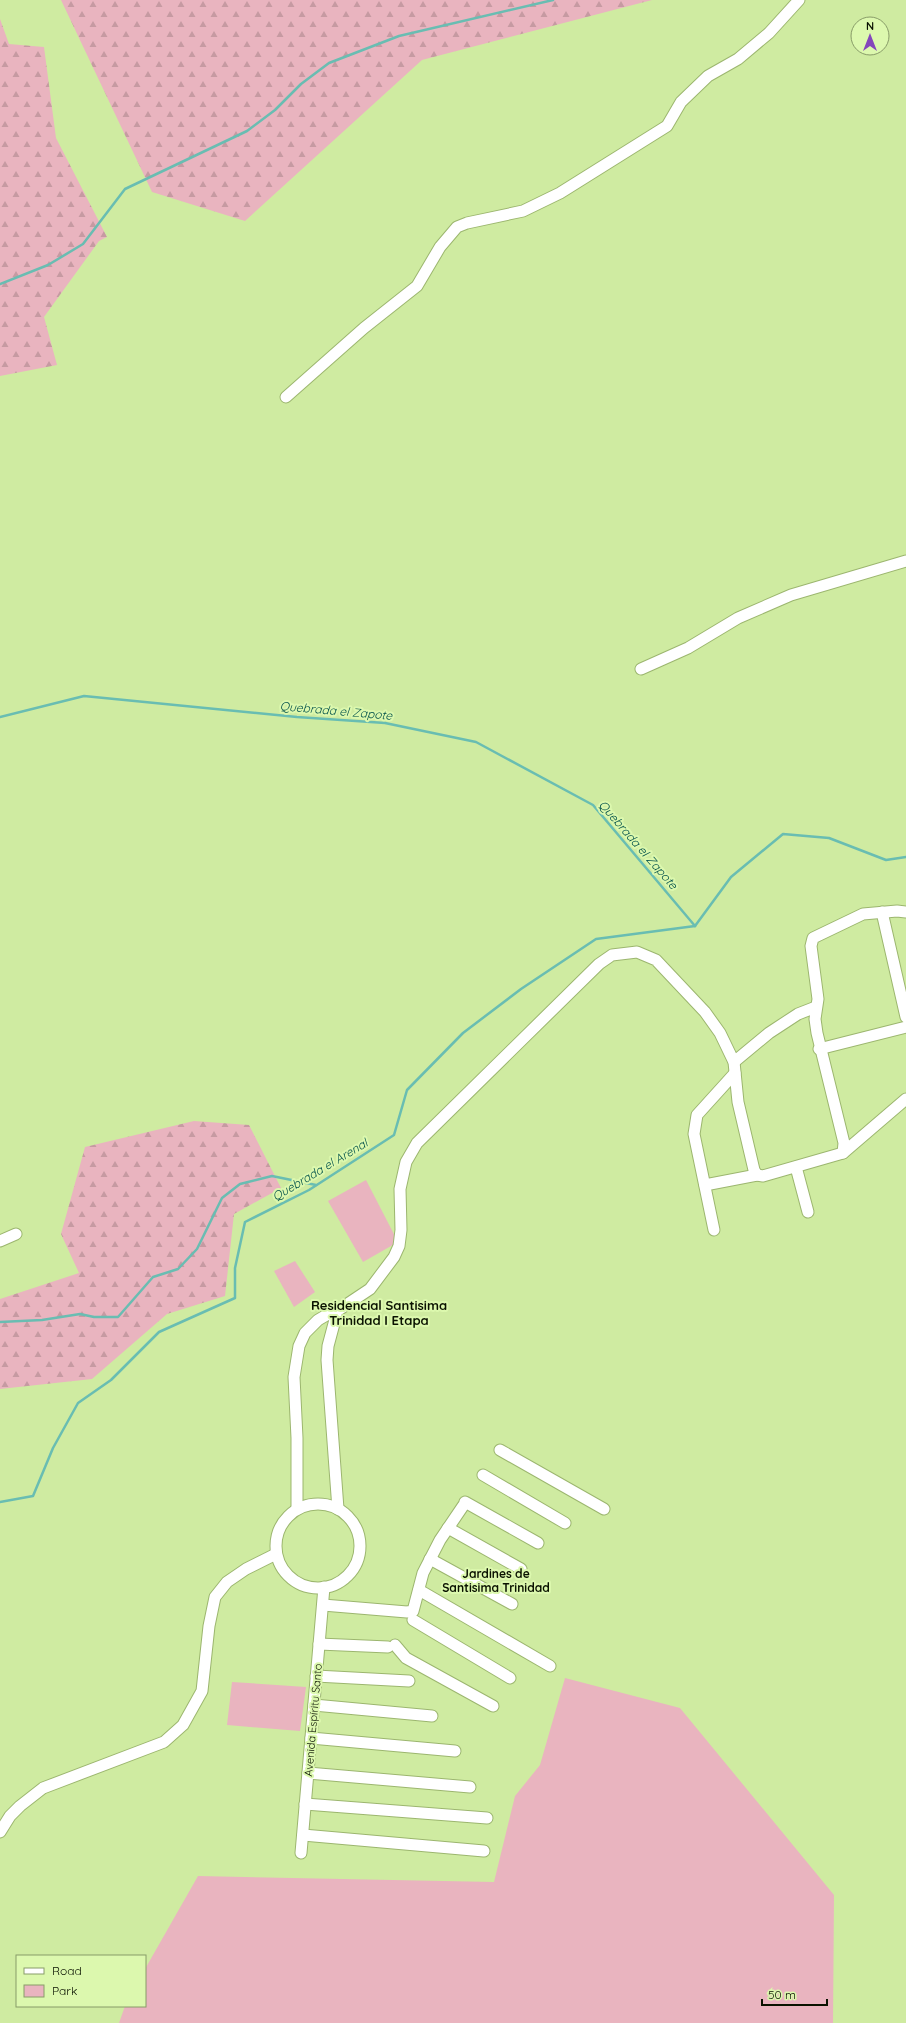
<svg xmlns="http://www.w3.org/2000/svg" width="906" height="2023" viewBox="0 0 906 2023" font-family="Quicksand,sans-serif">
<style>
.green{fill:#e9b4bf}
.forest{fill:url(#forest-firs)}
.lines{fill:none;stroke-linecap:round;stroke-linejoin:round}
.stream{stroke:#69bdb2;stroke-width:2.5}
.minor-casing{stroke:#9cb66f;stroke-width:13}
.minor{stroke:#fff;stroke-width:11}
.labels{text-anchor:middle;stroke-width:4;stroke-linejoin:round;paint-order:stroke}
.street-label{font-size:11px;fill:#0a1200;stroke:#dcf8ae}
.water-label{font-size:12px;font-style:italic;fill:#03514a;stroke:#dcf8ae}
.neighbourhood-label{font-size:12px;font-weight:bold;fill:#0a1200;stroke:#dcf8ae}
.quarter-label{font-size:13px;font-weight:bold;fill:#0a1200;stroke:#dcf8ae}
</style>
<defs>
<pattern id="forest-firs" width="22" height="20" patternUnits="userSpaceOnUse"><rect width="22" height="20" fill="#e9b4bf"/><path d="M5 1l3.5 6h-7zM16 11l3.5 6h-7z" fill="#c69aa2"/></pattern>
</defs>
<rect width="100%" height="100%" fill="#cfeba1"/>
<g class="green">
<path d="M366 1180 398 1242 363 1262 328 1201Z"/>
<path d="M295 1261 315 1292 294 1307 274 1271Z"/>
<path d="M565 1678 680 1708 834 1895 833 2023H119L125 2006H145V1969L198 1876 494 1882 515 1796 540 1765Z"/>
<path d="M232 1682 306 1687 300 1731 227 1725Z"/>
</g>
<g class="forest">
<path d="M61 0H652L422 60 245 221 152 192Z"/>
<path d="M0 19 9 44 44 47 56 138 107 237 99 241 44 317 57 365 0 376Z"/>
<path d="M194 1121 249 1125 281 1188 234 1214 225 1296 167 1314 92 1379 0 1389V1299L79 1273 61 1234 85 1147Z"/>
</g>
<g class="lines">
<g class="stream">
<path d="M0 284 48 265 83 244 125 189 247 131 275 110 301 84 329 63 399 36 553 0"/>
<path d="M0 717 84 696 297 717 385 723 476 742 593 805 695 926"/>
<path d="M695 926 731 877 783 834 829 838 886 860 906 857"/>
<path d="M0 1322 42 1320 80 1314 94 1317H118L153 1277 178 1269 197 1249 222 1198 240 1184 272 1176 316 1185"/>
<path d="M0 1502 33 1496 53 1448 78 1403 111 1380 159 1332 235 1298V1268L245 1222 309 1190 394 1135 407 1090 463 1033 521 989 596 939 695 926"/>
</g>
<g class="minor-casing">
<g id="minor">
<path d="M286 397 364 328 417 286 440 247 457 227 467 223 523 211 560 193 667 126 681 102 708 76 738 59 769 33 799 0"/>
<path d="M641 669 688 648 738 618 791 595 906 561"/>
<path d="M882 912 906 1017"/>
<path d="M819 1049 906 1027"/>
<path d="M734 1062 769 1033 798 1014 816 1007"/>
<path d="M843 1153 844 1143 817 1033 815 1019 818 999 811 946 813 938 863 914 897 911 906 912"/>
<path d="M796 1167 808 1212"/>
<path d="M705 1185 757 1175 763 1176 843 1153 906 1099"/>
<path d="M714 1230 694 1134 697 1115 735 1073"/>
<path d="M0 1241 16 1234"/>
<path d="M334 1313 336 1316 328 1346 327 1360 338 1509"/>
<path d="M500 1450 604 1509"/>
<path d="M483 1475 565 1523"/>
<path d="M465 1502 538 1543"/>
<circle cx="318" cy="1546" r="42"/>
<path d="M297 1509V1438L294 1377 299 1346 305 1333 318 1320 330 1313H334L370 1289 394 1257 399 1246 401 1230 400 1189 406 1162 417 1143 599 964 612 955 637 952 656 960 705 1012 720 1033 734 1062 738 1102 754 1170 757 1175"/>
<path d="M448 1528 521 1569"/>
<path d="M430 1559 512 1604"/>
<path d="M419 1590 550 1666"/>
<path d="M323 1605 407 1612 413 1611 423 1573 440 1540 463 1506"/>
<path d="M413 1620 510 1678"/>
<path d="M319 1644 388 1647"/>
<path d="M395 1645 406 1658 493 1706"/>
<path d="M316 1676 409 1681"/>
<path d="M314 1705 432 1716"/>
<path d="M311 1738 455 1751"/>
<path d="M308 1773 470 1787"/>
<path d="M305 1804 487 1818"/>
<path d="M0 1832 10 1816 20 1806 43 1788 164 1742 183 1725 202 1691 209 1626 215 1597 227 1582 246 1569 276 1554"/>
<path d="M303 1835 484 1851"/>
<path d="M301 1853 324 1587"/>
</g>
</g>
<use href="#minor" class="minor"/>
</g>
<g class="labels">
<g class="street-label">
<text transform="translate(313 1720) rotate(-85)" y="4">Avenida Espíritu Santo</text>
</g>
<g class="water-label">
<text transform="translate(336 711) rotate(5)" y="4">Quebrada el Zapote</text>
<text transform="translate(638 845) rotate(49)" y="4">Quebrada el Zapote</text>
<text transform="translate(320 1170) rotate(-31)" y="4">Quebrada el Arenal</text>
</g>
<g class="neighbourhood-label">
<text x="496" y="1578">Jardines de<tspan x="496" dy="14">Santisima Trinidad</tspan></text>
</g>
<g class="quarter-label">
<text x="379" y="1310">Residencial Santisima<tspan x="379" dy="15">Trinidad I Etapa</tspan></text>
</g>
</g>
<rect x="16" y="1955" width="130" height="52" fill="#dcf8ae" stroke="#889c68"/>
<rect x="24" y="1968" width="20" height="6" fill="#ffffff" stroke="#889c68"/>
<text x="52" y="1975" font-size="12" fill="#0a1200">Road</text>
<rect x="24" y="1985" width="20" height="12" fill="#e9b4bf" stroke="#889c68"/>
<text x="52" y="1995" font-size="12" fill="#0a1200">Park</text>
<g transform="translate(870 36)"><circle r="19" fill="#dcf8ae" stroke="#889c68"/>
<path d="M0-3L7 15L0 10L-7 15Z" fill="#8446bb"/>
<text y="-6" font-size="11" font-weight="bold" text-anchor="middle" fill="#0a1200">N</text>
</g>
<path d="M762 1999v6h65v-6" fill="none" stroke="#0a1200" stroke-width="2"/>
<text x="768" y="1999" font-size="12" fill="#0a1200" stroke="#dcf8ae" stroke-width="3" paint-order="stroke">50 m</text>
</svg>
